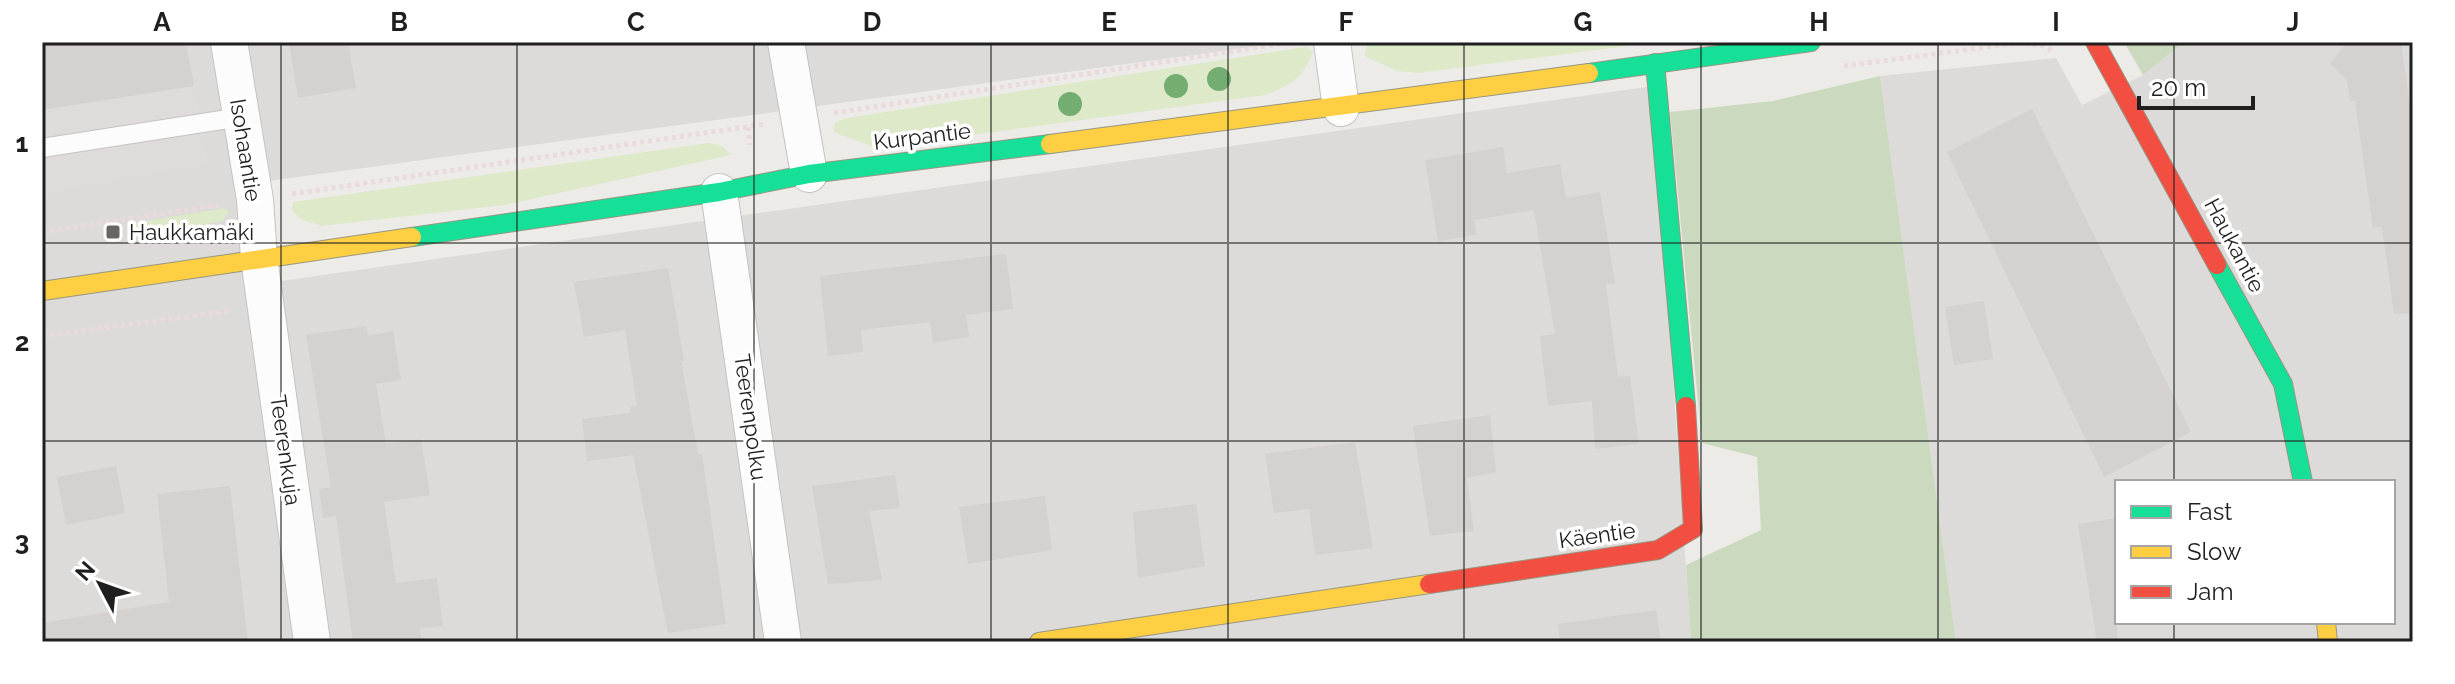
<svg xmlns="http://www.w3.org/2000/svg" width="2455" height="684" viewBox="0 0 2455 684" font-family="Raleway,sans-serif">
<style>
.residential{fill:#dcdbd9;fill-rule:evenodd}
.grass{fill:#dde9c8}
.forest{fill:#cbdabe}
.parking{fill:#dddcdb}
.building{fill:#d4d1cf}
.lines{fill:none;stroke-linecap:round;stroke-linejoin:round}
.lane-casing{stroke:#c4c3c2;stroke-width:20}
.street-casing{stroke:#c4c3c2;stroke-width:38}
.fast-casing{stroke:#979680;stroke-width:20}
.slow-casing{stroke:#979680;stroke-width:20}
.jam-casing{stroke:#979680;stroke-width:20}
.path{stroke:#eadada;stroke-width:5;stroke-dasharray:4 4;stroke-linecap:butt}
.lane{stroke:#fcfcfc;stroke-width:18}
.street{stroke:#fcfcfc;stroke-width:36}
.fast{stroke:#16e098;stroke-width:18}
.slow{stroke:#ffcf43;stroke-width:18}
.jam{stroke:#f24e42;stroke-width:18}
.tree{fill:#73ad71}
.grid{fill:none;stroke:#1f1f1f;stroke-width:2;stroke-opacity:0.55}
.poi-dot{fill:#676665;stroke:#fff;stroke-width:3}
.labels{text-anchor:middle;stroke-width:7;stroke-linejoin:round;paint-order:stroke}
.street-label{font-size:22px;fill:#1f1f1f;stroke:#fff}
.poi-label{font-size:22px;fill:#1f1f1f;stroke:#fff;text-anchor:start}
.neatline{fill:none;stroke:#1f1f1f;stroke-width:3}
.grid-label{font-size:26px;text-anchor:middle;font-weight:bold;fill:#1f1f1f}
</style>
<rect width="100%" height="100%" fill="#edebe8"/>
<g class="residential">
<path d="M42 42H1288L261 182 274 282 1653 86 1691 642H42Z"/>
<path d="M2184 42H2413V642H1956L1880 76 2056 58 2082 105 2143 75ZM2117 482H2393V622H2117Z"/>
</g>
<g class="grass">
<path d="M1367 42H1658L1419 73 1397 71 1365 56Z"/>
<path d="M1306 47 1313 52C1303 78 1290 86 1265 95L876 148 834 132 835 123 846 118Z"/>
<path d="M709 143 722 146 731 155 505 205 321 226 301 219 292 211 293 202Z"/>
<path d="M225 208 229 212 223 221 145 234 135 231 134 223Z"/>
</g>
<g class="forest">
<path d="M2124 42H2184L2143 75Z"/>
<path d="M1880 76 1956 642H1691L1686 565 1761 530 1757 457 1702 443 1670 112 1773 101Z"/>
</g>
<path class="parking" d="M42 42H188L208 165 42 195Z"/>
<g class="building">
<path d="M63 42H186L194 86 42 110V46Z"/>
<path d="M289 42H348L356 88 298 98Z"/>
<path d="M2347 42H2401L2413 130V313L2394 314 2382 227 2373 228 2355 101H2350L2347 81 2330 64Z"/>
<path d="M2032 109 2191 432 2104 477 1947 152Z"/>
<path d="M1503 147 1507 173 1560 164 1566 198 1600 192 1615 283 1606 284 1618 377 1630 376 1639 444 1595 449 1592 401 1548 406 1540 336 1555 334 1534 210 1474 220 1477 235 1438 241 1425 160Z"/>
<path d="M1006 254 1013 309 966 315 969 337 933 343 930 322 861 330 863 352 828 356 820 276Z"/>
<path d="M668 268 684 361H681L698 454H702L726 624 668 633 633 455 587 461 582 419 631 413 630 407 637 406 625 330 584 337 574 282Z"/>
<path d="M1984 301 1993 359 1954 365 1945 307Z"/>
<path d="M366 326 368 336 393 331 401 380 376 384 386 444 421 439 430 495 384 502 396 583 437 578 443 626 420 628 422 642H353L336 516 323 518 319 489 331 487 306 335Z"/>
<path d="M1490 415 1496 472 1467 478 1474 531 1430 536 1413 426Z"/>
<path d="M1355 442 1373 548 1315 555 1309 509 1274 513 1265 454Z"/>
<path d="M116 466 125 513 66 525 57 477Z"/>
<path d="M895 475 900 508 869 511 882 580 828 584 812 486Z"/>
<path d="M230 486 248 642H42V623L169 602 157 494Z"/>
<path d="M1045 496 1052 550 968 564 959 507Z"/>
<path d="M1196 504 1205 566 1138 578 1133 512Z"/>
<path d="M2117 518V642H2097L2078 524Z"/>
<path d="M1656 610 1661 642H1560L1558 624Z"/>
</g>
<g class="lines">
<g class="lane-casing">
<path id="lane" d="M42 148 241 117"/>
</g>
<g class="street-casing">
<g id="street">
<path d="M229 42 255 200 259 258 312 642"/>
<path d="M786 42 809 174"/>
<path d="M1332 42 1341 108"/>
<path d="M719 192 783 642"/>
</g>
</g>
<g class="fast-casing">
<g id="fast">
<path d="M1655 63 1686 406"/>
<path d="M1589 73 1811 42"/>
<path d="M412 237 719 192 809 174 1050 144"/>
<path d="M2217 265 2283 384 2303 482"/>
</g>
</g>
<g class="slow-casing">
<g id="slow">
<path d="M1050 144 1589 73"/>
<path d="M42 291 412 237"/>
<path d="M2326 622 2328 642"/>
<path d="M1039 642 1429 584"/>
</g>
</g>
<g class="jam-casing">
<g id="jam">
<path d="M2095 42 2217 265"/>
<path d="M1429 584 1658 550 1693 529 1686 406"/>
</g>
</g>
<g class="path">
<path d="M2017 42 2044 46 2054 52"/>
<path d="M1844 66 2017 43"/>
<path d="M834 113 1292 42"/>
<path d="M748 127 750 145"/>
<path d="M292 194 765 124"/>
<path d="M42 232 219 205"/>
<path d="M42 336 229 311"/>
</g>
<use href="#lane" class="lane"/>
<use href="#street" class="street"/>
<use href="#fast" class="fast"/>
<use href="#slow" class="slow"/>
<use href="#jam" class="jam"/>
</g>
<g class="tree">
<circle cx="1219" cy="79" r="12"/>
<circle cx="1176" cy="86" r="12"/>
<circle cx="1070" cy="104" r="12"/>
</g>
<path class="grid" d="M281 42V642M517 42V642M754 42V642M991 42V642M1228 42V642M1464 42V642M1701 42V642M1938 42V642M2174 42V482M42 243H2413M42 441H2413M2174 622V642"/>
<rect class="poi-dot" x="105" y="224" width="16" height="16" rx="4"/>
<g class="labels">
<g class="street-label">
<text transform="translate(922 136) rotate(-7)" y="8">Kurpantie</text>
<text transform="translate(246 150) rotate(81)" y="8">Isohaantie</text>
<text transform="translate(2235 245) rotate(62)" y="8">Haukantie</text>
<text transform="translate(751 417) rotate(82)" y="8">Teerenpolku</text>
<text transform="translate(286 450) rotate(82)" y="8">Teerenkuja</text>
<text transform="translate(1597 535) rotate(-8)" y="8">Käentie</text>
</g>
<g class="poi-label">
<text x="129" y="240">Haukkamäki</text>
</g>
</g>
<rect width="2455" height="684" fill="none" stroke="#ffffff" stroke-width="88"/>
<rect x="2115" y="480" width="280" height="144" fill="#ffffff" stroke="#a5a5a5" stroke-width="2"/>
<rect x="2131" y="506" width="40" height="12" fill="#16e098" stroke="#a5a5a5" stroke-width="2"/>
<text x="2187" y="520" font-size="24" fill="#1f1f1f">Fast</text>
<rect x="2131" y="546" width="40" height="12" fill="#ffcf43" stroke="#a5a5a5" stroke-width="2"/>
<text x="2187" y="560" font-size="24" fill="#1f1f1f">Slow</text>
<rect x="2131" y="586" width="40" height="12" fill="#f24e42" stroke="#a5a5a5" stroke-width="2"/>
<text x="2187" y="600" font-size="24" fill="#1f1f1f">Jam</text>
<g transform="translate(100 584) rotate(311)" stroke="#ffffff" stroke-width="6" paint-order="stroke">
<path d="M0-6L14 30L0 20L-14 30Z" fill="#1f1f1f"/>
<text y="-12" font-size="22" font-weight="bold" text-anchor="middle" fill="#1f1f1f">N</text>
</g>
<path d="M2139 96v12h114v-12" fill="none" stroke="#1f1f1f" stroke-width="4"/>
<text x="2151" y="96" font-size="24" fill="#1f1f1f" stroke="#ffffff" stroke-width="6" paint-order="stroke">20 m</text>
<rect x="44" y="44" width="2367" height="596" class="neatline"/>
<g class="grid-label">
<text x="162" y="31">A</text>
<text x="399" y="31">B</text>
<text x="636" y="31">C</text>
<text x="872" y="31">D</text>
<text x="1109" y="31">E</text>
<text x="1346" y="31">F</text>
<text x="1583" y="31">G</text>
<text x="1819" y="31">H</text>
<text x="2056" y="31">I</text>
<text x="2293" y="31">J</text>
<text x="22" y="152">1</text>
<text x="22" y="351">2</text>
<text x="22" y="550">3</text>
</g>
</svg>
